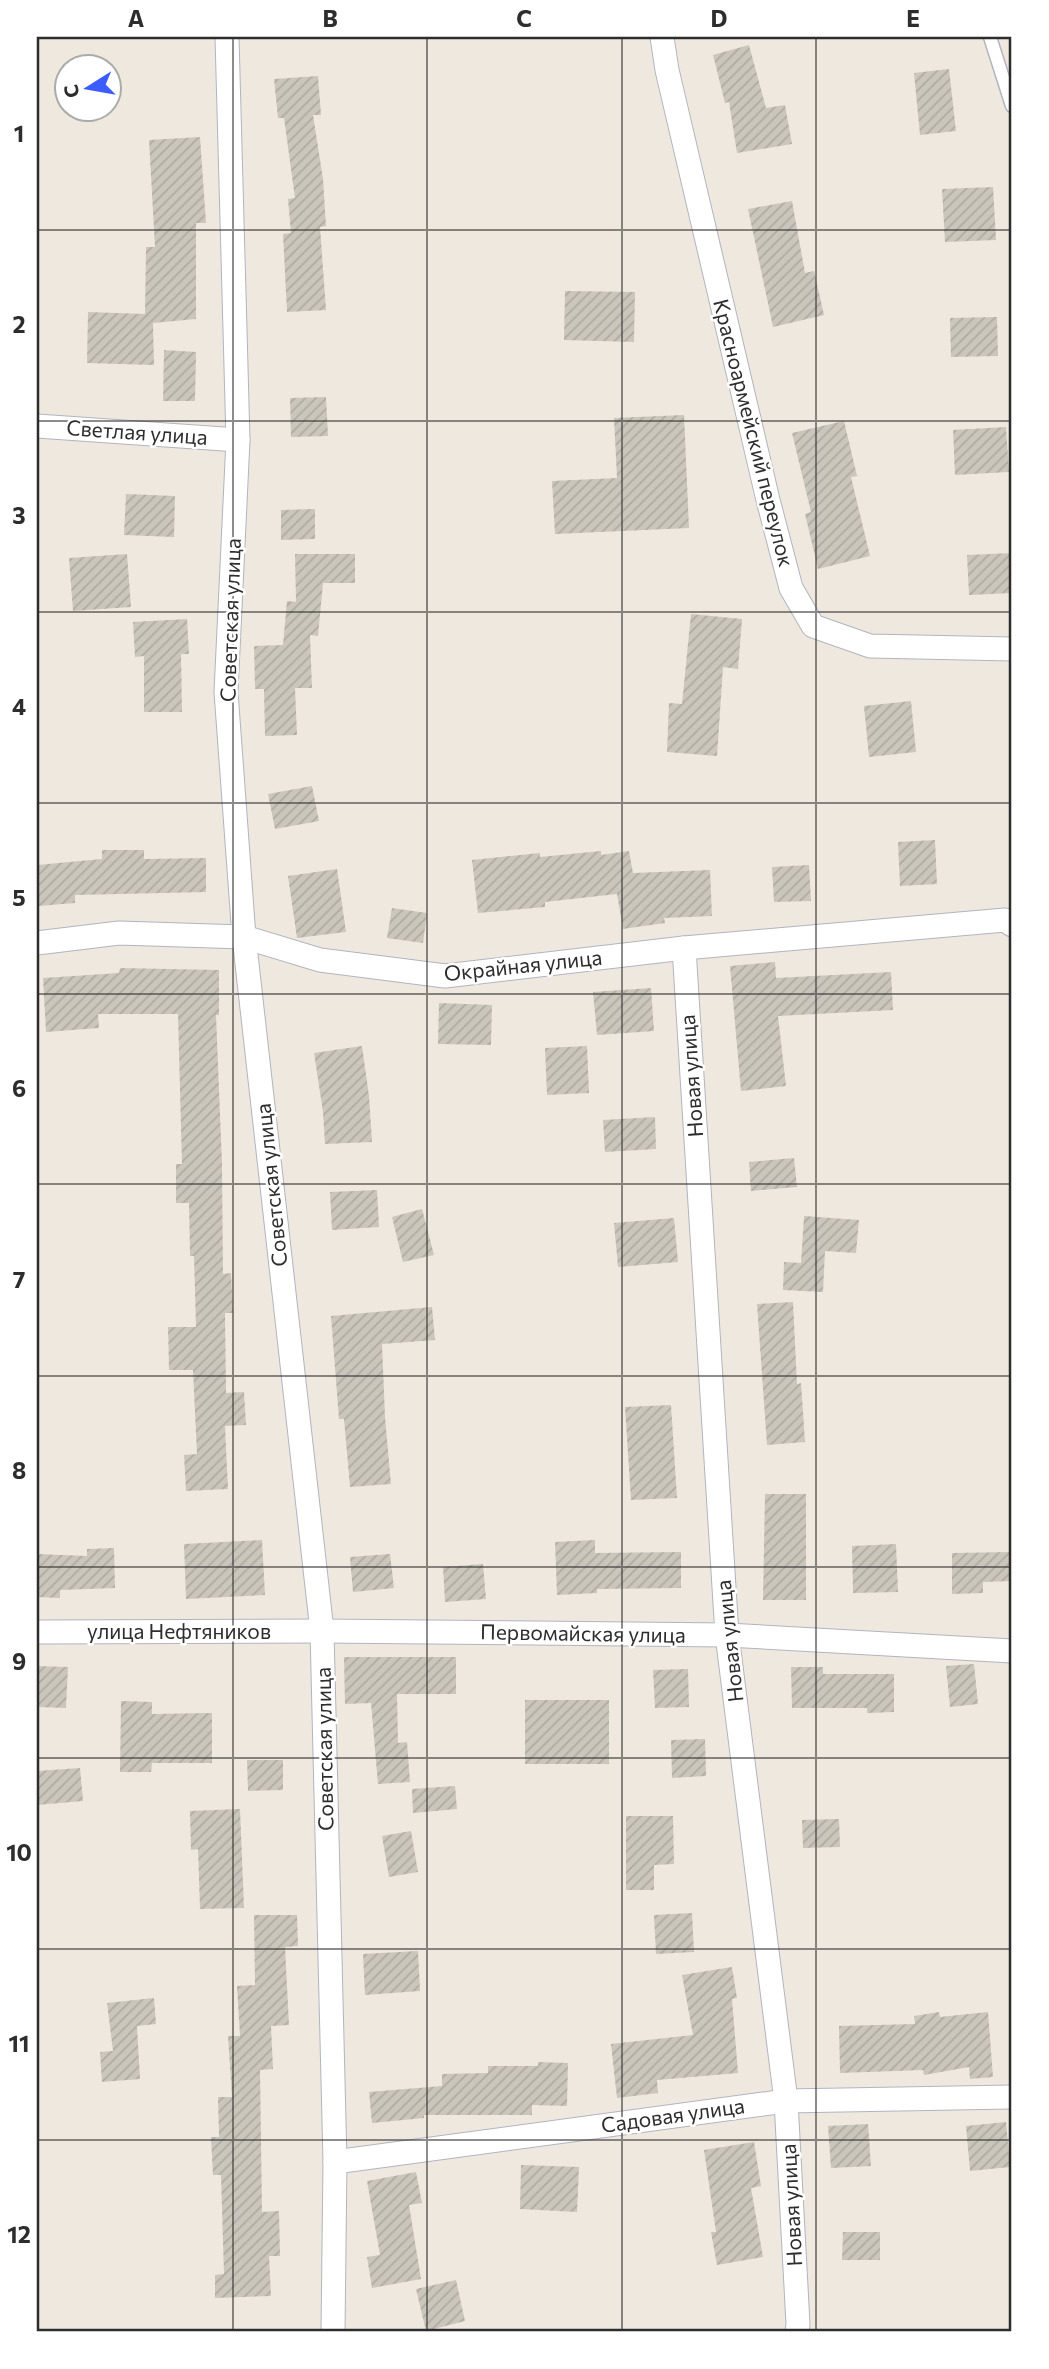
<svg xmlns="http://www.w3.org/2000/svg" width="1049" height="2369" viewBox="0 0 1049 2369" font-family="Commissioner,sans-serif">
<style>
.building{fill:url(#building-hatch)}
.lines{fill:none;stroke-linecap:round;stroke-linejoin:round}
.lane-casing{stroke:#b2b4c1;stroke-width:15}
.street-casing{stroke:#b2b4c1;stroke-width:25}
.lane{stroke:#fff;stroke-width:12}
.street{stroke:#fff;stroke-width:23}
.grid{fill:none;stroke:#2d2d2d;stroke-width:2;stroke-opacity:0.55}
.labels{text-anchor:middle;stroke-width:5;stroke-linejoin:round;paint-order:stroke}
.street-label{font-size:21px;fill:#2d2d2d;stroke:#fff}
.neatline{fill:none;stroke:#2d2d2d;stroke-width:2.5}
.grid-label{font-size:23px;text-anchor:middle;font-weight:bold;fill:#2d2d2d}
</style>
<defs>
<pattern id="building-hatch" width="6" height="6" patternUnits="userSpaceOnUse" patternTransform="scale(1.75)"><rect width="6" height="6" fill="#cbc6bc"/><path d="M-1 1l2-2M0 6l6-6M5 7l2-2" fill="none" stroke="#afaaa2"/></pattern>
</defs>
<rect width="100%" height="100%" fill="#efe8de"/>
<g class="building">
<path d="M749 45 766 108 785 105 792 144 737 153 729 102 725 103 713 55Z"/>
<path d="M949 69 956 131 920 135 914 73Z"/>
<path d="M318 76 321 115H313L323 179 326 226 320 227 326 310 287 312 283 234 291 233 288 199 295 198 284 118H278L274 79Z"/>
<path d="M200 137 206 223H196V319L153 323 154 365 87 363 88 312 145 314 146 247H155L149 140Z"/>
<path d="M993 187 996 240 945 242 942 189Z"/>
<path d="M792 201 805 273 814 271 824 315 773 327 748 209Z"/>
<path d="M565 291 635 292 634 342 564 340Z"/>
<path d="M997 317 998 356 951 357 950 318Z"/>
<path d="M164 350 196 352 195 401H163Z"/>
<path d="M326 397 328 436 291 437 290 398Z"/>
<path d="M684 415 689 528 555 534 552 481 617 478 614 418Z"/>
<path d="M844 421 857 476 851 477 870 556 818 569 805 514 811 512 792 433Z"/>
<path d="M1006 427 1009 472 955 475 953 430Z"/>
<path d="M126 494 175 496 174 537 124 535Z"/>
<path d="M315 509V539L281 540V510Z"/>
<path d="M1012 553V593L969 595 967 555Z"/>
<path d="M127 554 131 607 73 611 69 558Z"/>
<path d="M295 554H355V583H323L318 636 310 635 312 688H295L297 735 265 736 264 689H255L254 646 283 645 287 601 296 602Z"/>
<path d="M691 614 742 619 738 669 723 667 717 756 667 752 669 703 682 704Z"/>
<path d="M187 619 189 654H181L182 712H144V656L135 657 133 622Z"/>
<path d="M911 701 916 752 869 757 864 706Z"/>
<path d="M312 786 319 821 275 829 268 794Z"/>
<path d="M935 840 937 884 900 886 898 842Z"/>
<path d="M102 850H144V859L206 858V892L75 895V903L39 906 37 865 102 859Z"/>
<path d="M601 851V855L629 851 633 873 710 870 712 916 664 918 665 923 623 929 617 894 545 902V907L478 913 472 860 540 853V857Z"/>
<path d="M809 865 811 901 774 902 772 867Z"/>
<path d="M337 869 346 932 297 938 288 876Z"/>
<path d="M392 908 427 913 423 943 387 938Z"/>
<path d="M775 962 776 978 891 972 893 1010 778 1016 786 1086 741 1091 730 966Z"/>
<path d="M120 968 219 970V1015H216L222 1164 223 1274 231 1273 233 1313H225L226 1393 244 1392 246 1425 225 1426 228 1489 186 1491 184 1455 197 1454 193 1370H169L168 1327H196L194 1256H190L189 1203H176V1164H182L178 1014H98L99 1028 46 1032 43 978 119 973Z"/>
<path d="M651 988 654 1031 597 1035 593 992Z"/>
<path d="M439 1003 492 1005 491 1045 438 1044Z"/>
<path d="M362 1046 369 1096 372 1142 325 1144 323 1112 314 1053Z"/>
<path d="M587 1046 589 1093 547 1095 545 1048Z"/>
<path d="M655 1117 656 1149 605 1152 603 1120Z"/>
<path d="M794 1158 797 1187 751 1191 749 1162Z"/>
<path d="M377 1190 379 1227 332 1230 330 1192Z"/>
<path d="M422 1209 434 1255 403 1262 392 1217Z"/>
<path d="M804 1216 859 1220 856 1253 825 1251 823 1292 783 1290 784 1262 801 1263Z"/>
<path d="M674 1218 678 1262 618 1267 614 1223Z"/>
<path d="M793 1302 797 1384 801 1383 805 1442 767 1445 757 1304Z"/>
<path d="M432 1307 435 1340 382 1344 385 1417 391 1484 350 1487 344 1419H339L331 1316Z"/>
<path d="M671 1405 677 1498 631 1500 625 1407Z"/>
<path d="M765 1494H806V1600H763Z"/>
<path d="M262 1540 265 1595 186 1599 184 1544Z"/>
<path d="M595 1540V1553L681 1552V1588L597 1589V1593L557 1595 555 1542Z"/>
<path d="M896 1544 898 1592 853 1593 852 1546Z"/>
<path d="M114 1548 115 1588 60 1590V1598L37 1597V1554L87 1556V1549Z"/>
<path d="M1012 1552V1581L983 1582V1593L952 1594V1553Z"/>
<path d="M390 1554 394 1588 353 1592 350 1557Z"/>
<path d="M483 1564 486 1599 445 1602 443 1567Z"/>
<path d="M344 1657H456V1694H397L398 1743 407 1742 410 1782 378 1784 371 1703 345 1704Z"/>
<path d="M974 1664 978 1704 950 1707 946 1666Z"/>
<path d="M37 1666 68 1667 66 1708 37 1707Z"/>
<path d="M791 1667H823V1674H894V1712L867 1713V1708H792Z"/>
<path d="M688 1669 689 1707 655 1708 653 1670Z"/>
<rect x="525" y="1700" width="84" height="64"/>
<path d="M121 1701 152 1702V1714L212 1713V1763H152L151 1772H120Z"/>
<path d="M705 1739 706 1776 672 1778 671 1740Z"/>
<path d="M247 1760H283V1790L248 1791Z"/>
<path d="M80 1768 83 1801 37 1805V1771Z"/>
<path d="M455 1786 457 1809 413 1813 412 1789Z"/>
<path d="M240 1809 244 1908 200 1909 198 1849 191 1850 190 1811Z"/>
<path d="M626 1816H673L674 1864 654 1865V1890H626Z"/>
<path d="M839 1819 840 1847 803 1848 802 1820Z"/>
<path d="M411 1831 418 1872 389 1877 382 1836Z"/>
<path d="M692 1913 694 1952 656 1954 654 1915Z"/>
<path d="M254 1915H297L298 1946 285 1947 289 2025 271 2026 273 2069 260 2070 262 2212 279 2211 280 2256H269L271 2296 215 2298V2275L224 2274 221 2175H213L211 2137H219L218 2097H232L228 2036H240L237 1986 255 1985Z"/>
<path d="M418 1951 420 1991 365 1995 363 1954Z"/>
<path d="M732 1967 737 1998 732 1999 738 2073 657 2080 658 2093 617 2098 611 2044 693 2035 682 1975Z"/>
<path d="M154 1998 156 2024 137 2026 140 2079 102 2082 100 2052 113 2051 107 2003Z"/>
<path d="M939 2012 940 2017 988 2012 993 2077 970 2079 969 2067 924 2075 923 2070 840 2073 839 2026 915 2024 914 2016Z"/>
<path d="M538 2062 568 2063 567 2106 532 2105V2115H424V2118L372 2123 369 2092 442 2086V2074L488 2073V2066H538Z"/>
<path d="M1006 2122 1010 2167 970 2171 966 2126Z"/>
<path d="M868 2124 871 2166 831 2168 828 2126Z"/>
<path d="M754 2142 761 2186 751 2188 763 2257 717 2265 711 2232H716L704 2150Z"/>
<path d="M521 2165 579 2167 577 2212 520 2209Z"/>
<path d="M416 2172 422 2203 409 2205 421 2279 372 2288 367 2257 380 2255 367 2181Z"/>
<path d="M843 2232H880V2260H842Z"/>
<path d="M456 2280 465 2321 426 2331 416 2289Z"/>
</g>
<g class="lines">
<g class="lane-casing">
<path id="lane" d="M990 37 1012 106"/>
</g>
<g class="street-casing">
<g id="street">
<path d="M227 37 238 440 226 692 244 937 322 1631 335 2162 333 2332"/>
<path d="M662 37 667 70 768 500 791 588 813 626 870 646 1012 649"/>
<path d="M37 426 238 440"/>
<path d="M37 943 119 933 244 937 320 960 445 976 684 948 1005 920 1012 925"/>
<path d="M684 948 727 1635 786 2101 798 2324 797 2332"/>
<path d="M37 1632 322 1631 727 1635 1012 1651"/>
<path d="M335 2162 786 2101 1012 2097"/>
</g>
</g>
<use href="#lane" class="lane"/>
<use href="#street" class="street"/>
</g>
<path class="grid" d="M233 37V2332M427 37V2332M622 37V2332M816 37V2332M37 230H1012M37 421H1012M37 612H1012M37 803H1012M37 994H1012M37 1184H1012M37 1376H1012M37 1567H1012M37 1758H1012M37 1949H1012M37 2140H1012"/>
<g class="labels">
<g class="street-label">
<text transform="translate(137 433) rotate(4)" y="7">Светлая улица</text>
<text transform="translate(753 433) rotate(76)" y="7">Красноармейский переулок</text>
<text transform="translate(231 620) rotate(-88)" y="7">Советская улица</text>
<text transform="translate(523 966) rotate(-6)" y="7">Окрайная улица</text>
<text transform="translate(692 1076) rotate(-94)" y="7">Новая улица</text>
<text transform="translate(272 1185) rotate(-96)" y="7">Советская улица</text>
<text x="179" y="1639">улица Нефтяников</text>
<text transform="translate(583 1634) rotate(1)" y="7">Первомайская улица</text>
<text transform="translate(730 1641) rotate(-96)" y="7">Новая улица</text>
<text transform="translate(325 1749) rotate(-91)" y="7">Советская улица</text>
<text transform="translate(673 2116) rotate(-8)" y="7">Садовая улица</text>
<text transform="translate(792 2205) rotate(-93)" y="7">Новая улица</text>
</g>
</g>
<rect width="1049" height="2369" fill="none" stroke="#ffffff" stroke-width="77"/>
<g transform="translate(88 88) rotate(259)"><circle r="33" fill="#ffffff" stroke="#ababab" stroke-width="2"/>
<path d="M0-5L12 26L0 18L-12 26Z" fill="#3b5dff"/>
<text y="-10" font-size="19" font-weight="bold" text-anchor="middle" fill="#2d2d2d">С</text>
</g>
<rect x="38" y="38" width="972" height="2292" class="neatline"/>
<g class="grid-label">
<text x="136" y="27">A</text>
<text x="330" y="27">B</text>
<text x="524" y="27">C</text>
<text x="719" y="27">D</text>
<text x="913" y="27">E</text>
<text x="19" y="142">1</text>
<text x="19" y="333">2</text>
<text x="19" y="524">3</text>
<text x="19" y="715">4</text>
<text x="19" y="906">5</text>
<text x="19" y="1097">6</text>
<text x="19" y="1288">7</text>
<text x="19" y="1479">8</text>
<text x="19" y="1670">9</text>
<text x="19" y="1861">10</text>
<text x="19" y="2052">11</text>
<text x="19" y="2243">12</text>
</g>
</svg>
